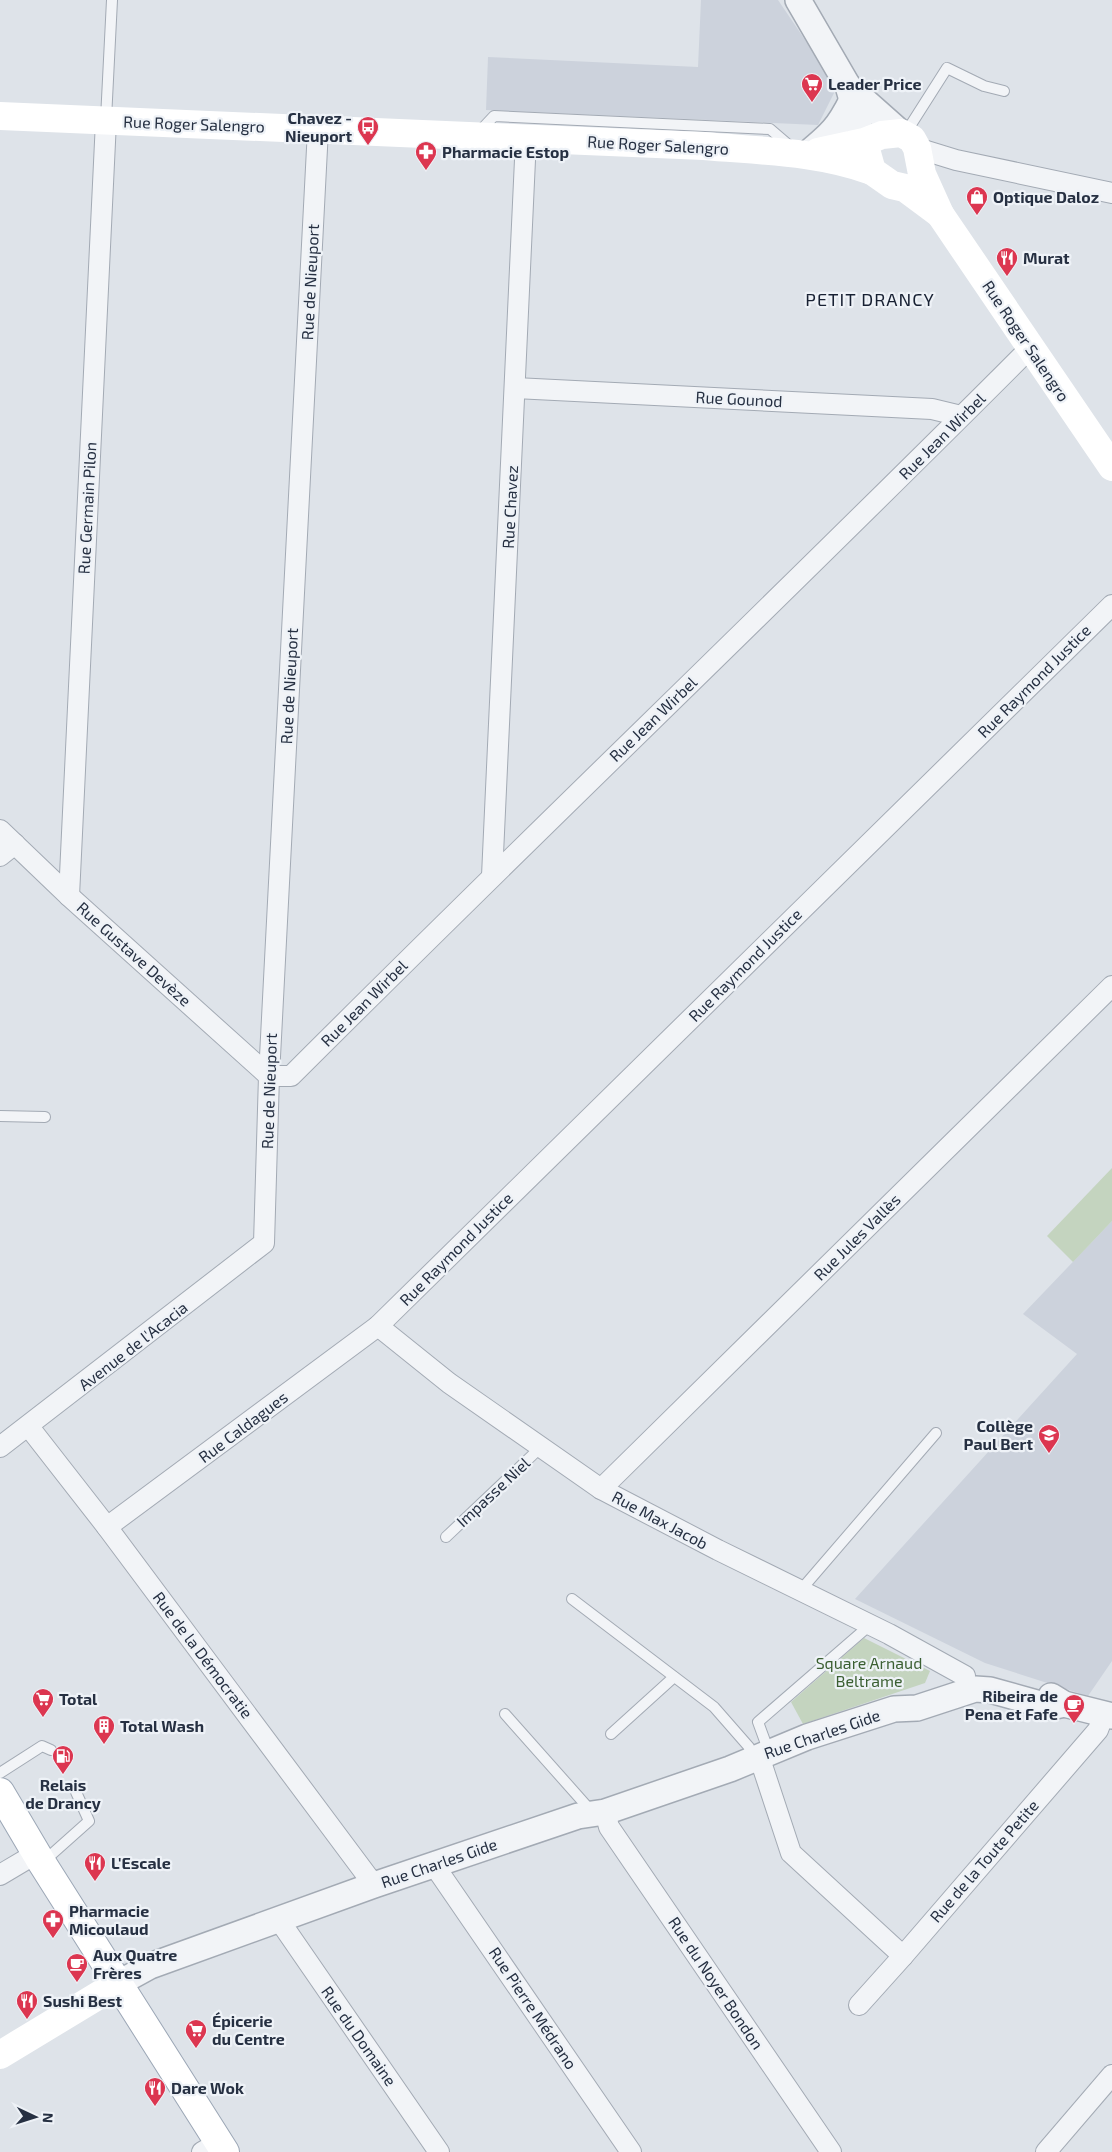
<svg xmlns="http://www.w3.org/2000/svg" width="1112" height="2152" viewBox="0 0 1112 2152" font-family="'Exo 2',sans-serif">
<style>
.built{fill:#ccd2dc}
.green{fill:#c4d4bf}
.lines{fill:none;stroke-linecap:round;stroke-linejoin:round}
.service-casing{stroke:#a3aab4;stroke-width:12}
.minor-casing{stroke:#a3aab4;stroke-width:22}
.tertiary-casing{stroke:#a3aab4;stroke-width:28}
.primary-casing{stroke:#9ca7b6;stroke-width:30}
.service{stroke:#f2f4f7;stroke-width:10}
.minor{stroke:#f2f4f7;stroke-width:20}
.tertiary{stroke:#f2f4f7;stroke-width:25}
.secondary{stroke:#fff;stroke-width:28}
.primary{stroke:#fff;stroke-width:28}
.labels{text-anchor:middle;stroke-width:4.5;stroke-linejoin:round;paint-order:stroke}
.poi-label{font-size:16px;font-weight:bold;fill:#263042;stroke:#eef2f7;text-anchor:start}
.street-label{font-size:16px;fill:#263042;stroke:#eef2f7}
.park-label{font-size:16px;fill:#3b5f32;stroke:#eef2f7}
.neighbourhood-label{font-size:18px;letter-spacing:1px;fill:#182133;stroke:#eef2f7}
</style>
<rect width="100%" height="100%" fill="#dee3e9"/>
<g class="built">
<path d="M701 0H778L837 87 818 125 486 110 488 57 698 67Z"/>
<path d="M1112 1221V1661L1088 1696 985 1663 855 1599 1077 1354 1023 1314Z"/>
</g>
<g class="green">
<path d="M1112 1168V1221L1073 1262 1047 1236Z"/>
<path d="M864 1638 930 1671 925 1683 803 1724 791 1702Z"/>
</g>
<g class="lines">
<g class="service-casing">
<g id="service">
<path d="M106 119 112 0"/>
<path d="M479 132 494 116 770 129 791 147"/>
<path d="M905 134 947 68 984 86 1004 91"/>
<path d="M0 1116 45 1117"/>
<path d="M446 1537 541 1447"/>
<path d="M800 1591 936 1433"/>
<path d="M572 1599 714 1707 749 1747 750 1759"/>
<path d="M505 1714 592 1812"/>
<path d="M611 1734 674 1677"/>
<path d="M769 1752 758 1722 870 1625"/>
<path d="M0 1773 42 1746 51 1750"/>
<path d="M43 1862 89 1821 76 1792"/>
</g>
</g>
<g class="minor-casing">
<g id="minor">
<path d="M917 148 956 160 1112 193"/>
<path d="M515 388 932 409 961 416"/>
<path d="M0 830 69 896 269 1076"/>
<path d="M0 856 15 844"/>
<path d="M492 876 526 138"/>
<path d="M69 896 106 121"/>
<path d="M269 1076H291C536 831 787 592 1031 347"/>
<path d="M378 1326 449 1383 601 1489 718 1550 889 1634 965 1676"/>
<path d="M29 1427 107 1527 374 1885"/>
<path d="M0 1447 264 1243 269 1076 318 129"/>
<path d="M601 1489 1112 986"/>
<path d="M107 1527 378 1326 1112 605"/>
<path d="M759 1756 791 1853 903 1956"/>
<path d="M605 1812 609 1827 831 2152"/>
<path d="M434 1865 631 2152"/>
<path d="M0 1875 37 1853"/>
<path d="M279 1920 439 2152"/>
<path d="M859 2005 903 1956 1098 1730 1104 1714"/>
<path d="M202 2152 219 2142"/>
<path d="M1046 2152 1112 2075"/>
</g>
</g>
<g class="tertiary-casing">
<g id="tertiary">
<path d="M798 0 848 86 864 142"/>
<path d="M848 86 901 133"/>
<path d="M807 154C831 134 838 128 852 100"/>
<path d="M1051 1696 1064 1704 1112 1716"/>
<path d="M119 1983 150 1966 374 1885 578 1816 605 1812 730 1769 807 1737 894 1709 917 1708 975 1689 990 1690 1051 1707 1064 1704"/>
</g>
</g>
<g class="primary-casing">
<path id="primary" d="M0 1792 42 1863 225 2152"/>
</g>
<use href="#service" class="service"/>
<use href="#minor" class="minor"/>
<use href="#tertiary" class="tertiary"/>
<g class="secondary">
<path d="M0 116 704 146C760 151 818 151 872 171"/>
<path d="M818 152 864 142 882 135 901 133 912 139 917 148 922 174 940 214 1112 467"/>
<path d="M867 153 872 171 892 185 905 188 940 214"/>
<path d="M0 2055 119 1983"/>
</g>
<use href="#primary" class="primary"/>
</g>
<defs>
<g id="supermarket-pin" transform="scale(1.125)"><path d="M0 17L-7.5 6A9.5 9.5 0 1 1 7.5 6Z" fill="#dc3650" stroke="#eef2f7"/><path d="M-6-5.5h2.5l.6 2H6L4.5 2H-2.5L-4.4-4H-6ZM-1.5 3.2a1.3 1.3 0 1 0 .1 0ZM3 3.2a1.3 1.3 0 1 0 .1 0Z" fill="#fff"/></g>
<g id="bus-pin" transform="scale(1.125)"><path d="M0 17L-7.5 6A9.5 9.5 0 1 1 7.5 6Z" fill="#dc3650" stroke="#eef2f7"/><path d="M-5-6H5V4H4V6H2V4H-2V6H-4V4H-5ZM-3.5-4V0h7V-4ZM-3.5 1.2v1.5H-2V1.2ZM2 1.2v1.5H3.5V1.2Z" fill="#fff"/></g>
<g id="pharmacy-pin" transform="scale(1.125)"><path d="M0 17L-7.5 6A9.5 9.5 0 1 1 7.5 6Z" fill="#dc3650" stroke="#eef2f7"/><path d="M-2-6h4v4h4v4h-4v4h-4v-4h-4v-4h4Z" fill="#fff"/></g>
<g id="shop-pin" transform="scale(1.125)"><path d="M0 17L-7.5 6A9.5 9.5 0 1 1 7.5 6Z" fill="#dc3650" stroke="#eef2f7"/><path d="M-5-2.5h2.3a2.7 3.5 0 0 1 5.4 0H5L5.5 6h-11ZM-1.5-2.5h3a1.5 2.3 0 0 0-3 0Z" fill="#fff"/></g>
<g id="restaurant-pin" transform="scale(1.125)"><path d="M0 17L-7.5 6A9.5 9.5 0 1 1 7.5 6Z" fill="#dc3650" stroke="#eef2f7"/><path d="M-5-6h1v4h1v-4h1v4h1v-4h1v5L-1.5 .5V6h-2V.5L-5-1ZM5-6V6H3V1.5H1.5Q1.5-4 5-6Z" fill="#fff"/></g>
<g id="school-pin" transform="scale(1.125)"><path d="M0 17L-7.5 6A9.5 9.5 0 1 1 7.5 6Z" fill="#dc3650" stroke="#eef2f7"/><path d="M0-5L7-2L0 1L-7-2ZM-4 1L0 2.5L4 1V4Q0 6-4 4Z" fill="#fff"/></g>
<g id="cafe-pin" transform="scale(1.125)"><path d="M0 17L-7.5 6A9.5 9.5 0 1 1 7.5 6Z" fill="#dc3650" stroke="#eef2f7"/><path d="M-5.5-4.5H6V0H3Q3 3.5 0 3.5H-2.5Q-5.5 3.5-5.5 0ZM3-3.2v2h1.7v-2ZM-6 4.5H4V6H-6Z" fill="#fff"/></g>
<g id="building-pin" transform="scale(1.125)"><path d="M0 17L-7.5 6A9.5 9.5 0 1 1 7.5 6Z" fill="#dc3650" stroke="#eef2f7"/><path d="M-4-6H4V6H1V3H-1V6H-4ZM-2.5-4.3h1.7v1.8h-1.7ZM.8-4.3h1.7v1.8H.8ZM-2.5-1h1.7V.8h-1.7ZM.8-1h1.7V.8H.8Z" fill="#fff"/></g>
<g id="fuel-pin" transform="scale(1.125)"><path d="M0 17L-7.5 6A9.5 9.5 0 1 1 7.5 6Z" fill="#dc3650" stroke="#eef2f7"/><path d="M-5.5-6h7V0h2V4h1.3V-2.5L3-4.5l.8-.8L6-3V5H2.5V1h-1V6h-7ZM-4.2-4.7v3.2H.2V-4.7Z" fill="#fff"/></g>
</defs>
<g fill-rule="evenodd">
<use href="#supermarket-pin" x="812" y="84"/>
<use href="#bus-pin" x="368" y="127"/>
<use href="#pharmacy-pin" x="426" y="152"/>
<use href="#shop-pin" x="977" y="197"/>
<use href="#restaurant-pin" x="1007" y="258"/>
<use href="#school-pin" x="1049" y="1435"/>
<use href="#supermarket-pin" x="43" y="1699"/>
<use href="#cafe-pin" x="1074" y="1705"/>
<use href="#building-pin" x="104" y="1726"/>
<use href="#fuel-pin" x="63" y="1756"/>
<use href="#restaurant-pin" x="95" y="1863"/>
<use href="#pharmacy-pin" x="53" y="1920"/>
<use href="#cafe-pin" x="77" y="1964"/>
<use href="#restaurant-pin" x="27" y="2001"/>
<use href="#supermarket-pin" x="196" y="2030"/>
<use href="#restaurant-pin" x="155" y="2088"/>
</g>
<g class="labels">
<g class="poi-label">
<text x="828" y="90">Leader Price</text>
<text x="352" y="124" text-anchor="end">Chavez -<tspan x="352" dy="18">Nieuport</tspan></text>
<text x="442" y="158">Pharmacie Estop</text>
<text x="993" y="203">Optique Daloz</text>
<text x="1023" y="264">Murat</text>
<text x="1033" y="1432" text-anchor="end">Collège<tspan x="1033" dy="18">Paul Bert</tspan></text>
<text x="1058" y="1702" text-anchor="end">Ribeira de<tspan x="1058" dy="18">Pena et Fafe</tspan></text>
<text x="59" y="1705">Total</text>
<text x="120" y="1732">Total Wash</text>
<text x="63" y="1791" text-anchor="middle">Relais<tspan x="63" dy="18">de Drancy</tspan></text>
<text x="111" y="1869">L'Escale</text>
<text x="69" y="1917">Pharmacie<tspan x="69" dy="18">Micoulaud</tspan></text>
<text x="93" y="1961">Aux Quatre<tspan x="93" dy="18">Frères</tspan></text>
<text x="43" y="2007">Sushi Best</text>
<text x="212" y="2027">Épicerie<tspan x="212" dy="18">du Centre</tspan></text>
<text x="171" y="2094">Dare Wok</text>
</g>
<g class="street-label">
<text transform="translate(194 124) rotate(2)" y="6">Rue Roger Salengro</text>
<text transform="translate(658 145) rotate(3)" y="6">Rue Roger Salengro</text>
<text transform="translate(310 282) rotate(-87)" y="6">Rue de Nieuport</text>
<text transform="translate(1026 341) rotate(56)" y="6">Rue Roger Salengro</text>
<text transform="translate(739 399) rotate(3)" y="6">Rue Gounod</text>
<text transform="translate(942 436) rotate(-45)" y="6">Rue Jean Wirbel</text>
<text transform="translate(510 507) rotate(-87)" y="6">Rue Chavez</text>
<text transform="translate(87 508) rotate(-87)" y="6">Rue Germain Pilon</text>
<text transform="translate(1034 681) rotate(-45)" y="6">Rue Raymond Justice</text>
<text transform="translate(289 686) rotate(-87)" y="6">Rue de Nieuport</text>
<text transform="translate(653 719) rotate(-44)" y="6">Rue Jean Wirbel</text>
<text transform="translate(134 954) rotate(42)" y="6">Rue Gustave Devèze</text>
<text transform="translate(745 965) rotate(-45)" y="6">Rue Raymond Justice</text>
<text transform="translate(364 1003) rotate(-45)" y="6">Rue Jean Wirbel</text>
<text transform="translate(269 1091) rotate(-88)" y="6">Rue de Nieuport</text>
<text transform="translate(857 1237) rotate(-45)" y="6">Rue Jules Vallès</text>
<text transform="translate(456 1249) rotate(-45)" y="6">Rue Raymond Justice</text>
<text transform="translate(133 1346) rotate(-38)" y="6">Avenue de l'Acacia</text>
<text transform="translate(243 1427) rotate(-37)" y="6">Rue Caldagues</text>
<text transform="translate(493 1492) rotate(-43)" y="6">Impasse Niel</text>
<text transform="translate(660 1520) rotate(28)" y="6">Rue Max Jacob</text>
<text transform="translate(203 1655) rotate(53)" y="6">Rue de la Démocratie</text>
<text transform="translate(822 1734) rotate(-19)" y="6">Rue Charles Gide</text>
<text transform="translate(984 1861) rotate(-49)" y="6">Rue de la Toute Petite</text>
<text transform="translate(439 1863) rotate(-19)" y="6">Rue Charles Gide</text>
<text transform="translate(716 1983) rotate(56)" y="6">Rue du Noyer Bondon</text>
<text transform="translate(533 2008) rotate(56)" y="6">Rue Pierre Médrano</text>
<text transform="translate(359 2036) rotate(55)" y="6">Rue du Domaine</text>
</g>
<g class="park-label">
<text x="869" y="1669">Square Arnaud<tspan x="869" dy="18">Beltrame</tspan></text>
</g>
<g class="neighbourhood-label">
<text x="870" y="306">PETIT DRANCY</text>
</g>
</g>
<g transform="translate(35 2117) rotate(94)" stroke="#eef2f7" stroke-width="4" paint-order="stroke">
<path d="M0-4L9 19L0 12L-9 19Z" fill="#263042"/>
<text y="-8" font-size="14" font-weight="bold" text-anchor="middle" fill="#263042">N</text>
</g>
</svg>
